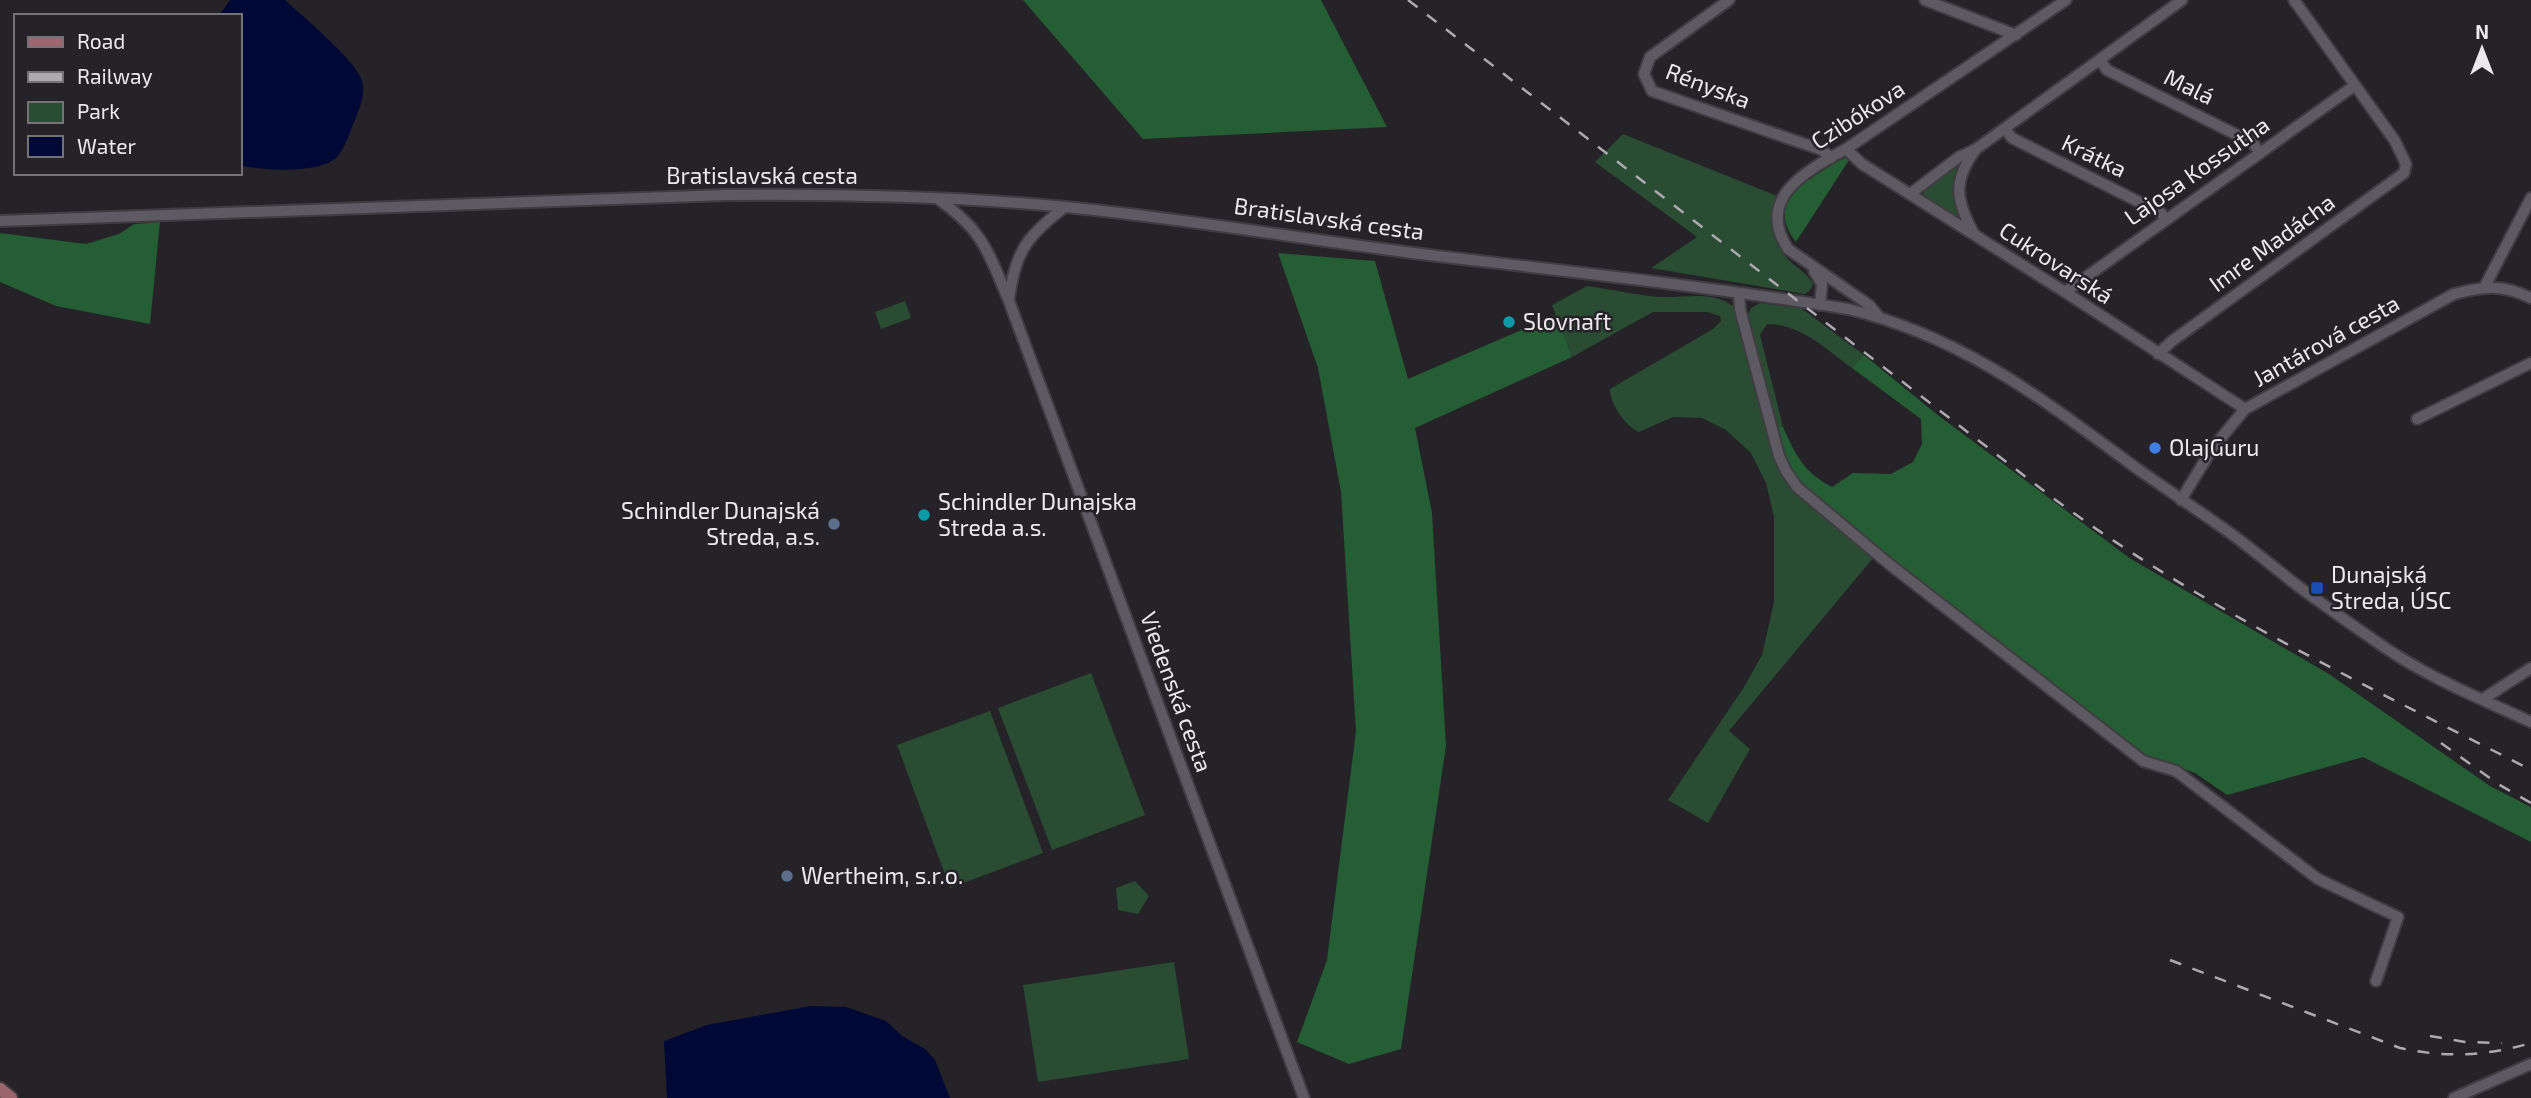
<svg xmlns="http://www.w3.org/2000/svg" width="2531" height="1098" viewBox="0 0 2531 1098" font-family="'Exo 2',sans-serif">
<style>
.green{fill:#294c32}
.forest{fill:#255d35}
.water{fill:#000935}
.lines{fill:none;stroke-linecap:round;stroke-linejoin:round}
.minor-casing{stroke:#3f3d41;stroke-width:14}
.major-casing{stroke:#3f3d41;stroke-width:16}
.minor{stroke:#5d5a61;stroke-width:10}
.major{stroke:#9b666e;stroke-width:12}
.rail{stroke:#adaaaf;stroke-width:2.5;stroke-dasharray:12 12;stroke-linecap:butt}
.culture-dot{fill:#0f9aa8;stroke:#252228;stroke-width:2.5}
.shop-dot{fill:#3f7fe0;stroke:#252228;stroke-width:2.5}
.service-dot{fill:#5c6f8a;stroke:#252228;stroke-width:2.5}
.transit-dot{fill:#1a4fb4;stroke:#252228;stroke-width:2.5}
.labels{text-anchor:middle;stroke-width:5;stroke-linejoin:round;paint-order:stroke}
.street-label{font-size:23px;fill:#ebe9ed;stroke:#252228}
.poi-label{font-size:23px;fill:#ebe9ed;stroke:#252228;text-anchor:start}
</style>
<rect width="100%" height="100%" fill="#252228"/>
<g class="green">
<path d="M1623 134 1777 196C1769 215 1771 239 1785 256 1794 267 1806 271 1813 284L1810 290 1805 294 1651 268 1697 237 1595 162Z"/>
<path d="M1960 163 1956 175 1966 227 1922 198 1926 185Z"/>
<path d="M1587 286C1611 289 1635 295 1659 297 1684 298 1714 290 1734 307L1774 454 1782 474 1796 493 1874 557 1729 731 1750 749 1708 823 1668 800 1744 687 1762 655 1774 602V517L1766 483 1751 453 1726 430 1702 418 1673 417 1639 432C1625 426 1610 404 1610 389L1713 329 1721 321 1720 316 1707 312H1653L1572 357 1552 305Z"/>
<path d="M905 301 911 318 881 329 875 312Z"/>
<path d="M1760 303 1801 308 1864 355 1852 368C1826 349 1801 324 1767 324L1760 335 1783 427H1776L1747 316 1751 308Z"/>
<path d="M1091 673 1145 815 1052 850 998 708Z"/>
<path d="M990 711 1043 853 950 888 897 745Z"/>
<path d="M1135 881 1149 896 1138 914 1118 910 1116 888Z"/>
<path d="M1174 962 1189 1059 1038 1082 1023 985Z"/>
</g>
<g class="forest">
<path d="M1023 0H1321L1387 127 1143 139Z"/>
<path d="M1845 158 1849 160 1796 242C1772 212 1790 192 1816 175 1826 169 1835 162 1845 158Z"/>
<path d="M160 222 150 324 56 306 0 282V233L86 244 119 234 134 224Z"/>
<path d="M1278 253 1375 261 1408 379 1556 315 1572 357 1415 428 1432 513 1446 746 1401 1049 1349 1064 1297 1042 1327 960 1356 731 1341 492 1318 368Z"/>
<path d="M1864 355 1939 416 2131 559 2329 674 2490 786 2531 807V842L2363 757 2227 795 2195 773 2125 747 1813 496C1792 473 1784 457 1776 427H1783C1795 454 1804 473 1832 487L1853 473 1891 474 1913 462 1922 444 1921 419 1852 368Z"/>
</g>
<g class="water">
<path d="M230 0H285C301 15 358 62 362 81 366 95 359 109 354 122 350 132 345 147 338 156 323 174 261 171 240 165V16H219Z"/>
<path d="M811 1006 846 1007 886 1021 902 1036 925 1049 935 1060 950 1098H667L664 1041 707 1025Z"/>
</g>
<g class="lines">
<g class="minor-casing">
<g id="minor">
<path d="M1729 0 1650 57 1644 74 1652 91 1822 150 1831 158"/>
<path d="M1925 0 2016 35"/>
<path d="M2100 60 2107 70 2253 143 2259 152"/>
<path d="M2005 129 2012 138 2161 213 2166 219"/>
<path d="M1846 149 1862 164 2065 292 2245 409"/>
<path d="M1910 194 1959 157 1974 150"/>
<path d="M938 199C984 231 988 252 1009 301L1304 1098"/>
<path d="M0 221 726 195C839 194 953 196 1066 207 1190 219 1313 241 1437 256 1574 272 1712 287 1848 309 1964 337 2045 401 2139 470 2168 490 2197 510 2226 530 2254 550 2279 572 2306 592 2332 611 2358 629 2384 647 2429 678 2482 699 2531 722"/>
<path d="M1974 234C1956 201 1952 181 1976 149L2182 0"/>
<path d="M1814 271 1822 284 1820 305"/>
<path d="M2485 286 2531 198"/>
<path d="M2065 292 2354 86"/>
<path d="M1739 293 1740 309 1779 456 1786 471 1797 487 1889 564 2143 761 2176 771 2318 879 2398 917 2376 981"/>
<path d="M1009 299C1015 251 1028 235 1065 207"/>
<path d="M1879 317 1869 305 1788 249C1755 198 1806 171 1846 149L2066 0"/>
<path d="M2158 354 2172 341 2404 173 2406 164 2395 141 2294 0"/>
<path d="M2417 419 2531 363"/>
<path d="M2181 500 2212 449 2245 409 2454 294C2484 286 2502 284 2531 298"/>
<path d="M2483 699 2531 668"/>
<path d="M2454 1098 2531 1064"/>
</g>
</g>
<g class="major-casing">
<path id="major" d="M0 1089 11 1098"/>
</g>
<use href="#minor" class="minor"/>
<use href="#major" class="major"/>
<g class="rail">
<path d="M1408 0 2053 498C2201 608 2368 686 2531 770"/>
<path d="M2441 743 2498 784 2531 803"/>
<path d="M2170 960 2400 1048C2445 1058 2487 1056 2531 1043"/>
<path d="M2430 1036 2465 1042 2502 1043"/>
</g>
</g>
<g class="culture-dot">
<circle cx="1509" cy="322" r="7"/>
<circle cx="924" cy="515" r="7"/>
</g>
<circle class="shop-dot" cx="2155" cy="448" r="7"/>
<g class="service-dot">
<circle cx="834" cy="524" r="7"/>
<circle cx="787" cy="876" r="7"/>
</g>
<rect class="transit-dot" x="2310" y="581" width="14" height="14" rx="3.5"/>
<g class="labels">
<g class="street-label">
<text transform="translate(1708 86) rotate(21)" y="8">Rényska</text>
<text transform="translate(2189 87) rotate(26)" y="8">Malá</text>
<text transform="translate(1858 115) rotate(-33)" y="8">Czibókova</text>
<text transform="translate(2094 156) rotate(26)" y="8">Krátka</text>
<text transform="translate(2197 171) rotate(-35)" y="8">Lajosa Kossutha</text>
<text x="762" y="184">Bratislavská cesta</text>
<text transform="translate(1329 219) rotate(8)" y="8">Bratislavská cesta</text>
<text transform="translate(2272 243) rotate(-36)" y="8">Imre Madácha</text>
<text transform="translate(2056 263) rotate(33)" y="8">Cukrovarská</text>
<text transform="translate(2326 341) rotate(-29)" y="8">Jantárová cesta</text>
<text transform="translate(1176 692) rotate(70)" y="8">Viedenská cesta</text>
</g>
<g class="poi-label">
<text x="1523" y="330">Slovnaft</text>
<text x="2169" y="456">OlajGuru</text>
<text x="938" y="510">Schindler Dunajska<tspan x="938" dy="26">Streda a.s.</tspan></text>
<text x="820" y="519" text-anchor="end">Schindler Dunajská<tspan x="820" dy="26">Streda, a.s.</tspan></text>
<text x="2331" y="583">Dunajská<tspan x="2331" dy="26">Streda, ÚSC</tspan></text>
<text x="801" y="884">Wertheim, s.r.o.</text>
</g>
</g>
<rect x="14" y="14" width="228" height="161" fill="#252228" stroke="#747277" stroke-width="2"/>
<rect x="28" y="37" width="35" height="10" fill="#9b666e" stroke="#747277" stroke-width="2"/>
<text x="77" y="49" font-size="21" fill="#ebe9ed">Road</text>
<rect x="28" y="72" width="35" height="10" fill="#adaaaf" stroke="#747277" stroke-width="2"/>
<text x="77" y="84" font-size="21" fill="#ebe9ed">Railway</text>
<rect x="28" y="102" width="35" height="21" fill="#294c32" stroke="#747277" stroke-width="2"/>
<text x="77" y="119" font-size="21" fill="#ebe9ed">Park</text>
<rect x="28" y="136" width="35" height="21" fill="#000935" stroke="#747277" stroke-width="2"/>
<text x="77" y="154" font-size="21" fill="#ebe9ed">Water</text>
<g transform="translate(2482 49)" stroke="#252228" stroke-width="5" paint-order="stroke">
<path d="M0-5L12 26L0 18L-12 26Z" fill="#ebe9ed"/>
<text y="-10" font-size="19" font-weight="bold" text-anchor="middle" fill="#ebe9ed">N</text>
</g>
</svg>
